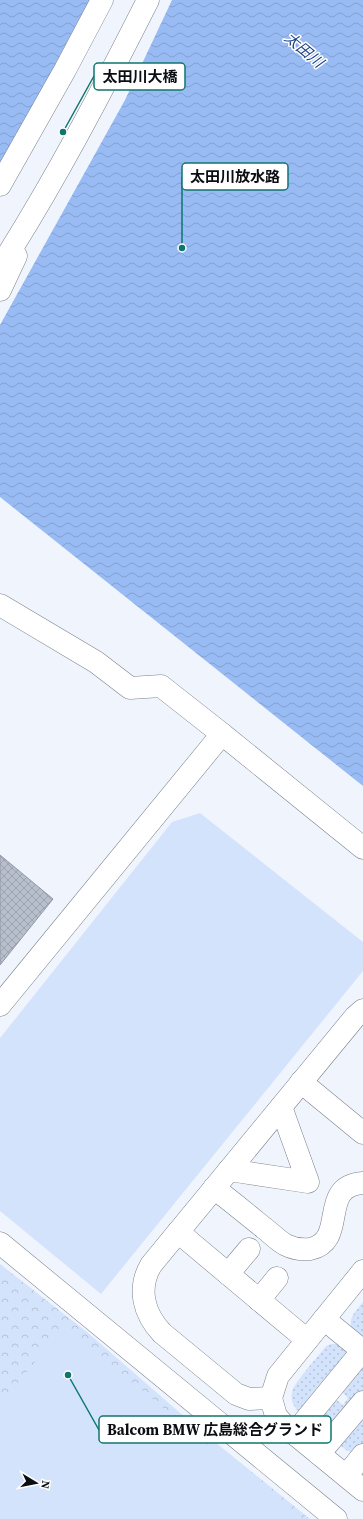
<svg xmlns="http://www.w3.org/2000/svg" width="363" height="1519" viewBox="0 0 363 1519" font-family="'Source Serif 4','Noto Sans JP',serif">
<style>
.grass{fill:url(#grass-dots)}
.park{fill:url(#park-crowns)}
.garden{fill:#d4e3fc}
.water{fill:url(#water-waves)}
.pier{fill:#f0f5fd}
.building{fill:url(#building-cross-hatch);stroke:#9198a4}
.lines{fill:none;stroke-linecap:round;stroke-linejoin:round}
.minor-casing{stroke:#7a818d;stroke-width:23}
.highway-casing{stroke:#7a818d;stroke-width:23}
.minor{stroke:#fff;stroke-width:22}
.highway{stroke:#fff;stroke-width:22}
.labels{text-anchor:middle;stroke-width:3;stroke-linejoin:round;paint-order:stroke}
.water-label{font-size:15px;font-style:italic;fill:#1e4487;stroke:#fff}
.leader{fill:none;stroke:#0f766e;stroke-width:1.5}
.callout-dot{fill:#0f766e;stroke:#fff;stroke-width:1.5}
.callout{fill:#fff;stroke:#0f766e;stroke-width:1.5}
.callout-label{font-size:15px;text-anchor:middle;font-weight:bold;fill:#0a0d11}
</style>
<defs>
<pattern id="grass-dots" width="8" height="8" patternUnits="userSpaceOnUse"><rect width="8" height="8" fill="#d4e3fc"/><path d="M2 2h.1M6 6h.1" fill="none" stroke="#b5c2d7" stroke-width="1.8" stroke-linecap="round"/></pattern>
<pattern id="park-crowns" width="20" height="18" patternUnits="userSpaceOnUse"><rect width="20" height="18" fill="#d4e3fc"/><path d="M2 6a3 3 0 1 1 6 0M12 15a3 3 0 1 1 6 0" fill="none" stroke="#b5c2d7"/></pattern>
<pattern id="water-waves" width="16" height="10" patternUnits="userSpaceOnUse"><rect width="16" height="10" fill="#99bbf4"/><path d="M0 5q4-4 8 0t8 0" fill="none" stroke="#82a0d0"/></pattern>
<pattern id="building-cross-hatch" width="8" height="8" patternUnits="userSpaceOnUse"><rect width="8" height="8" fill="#b7bfcc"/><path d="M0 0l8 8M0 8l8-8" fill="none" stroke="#9ca3ae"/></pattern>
</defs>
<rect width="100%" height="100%" fill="#f0f5fd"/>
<g class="grass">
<path d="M363 1302V1337L351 1328C349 1316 356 1311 363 1302Z"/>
<path d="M331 1344H337L347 1352 299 1412C293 1406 289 1398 293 1389 299 1377 317 1358 326 1346Z"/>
<path d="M363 1365V1395L324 1433 314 1425 332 1396 343 1405 348 1398 338 1388Z"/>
<path d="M358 1416 363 1420V1448C353 1455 349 1453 340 1445Z"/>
</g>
<path class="park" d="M0 1264 87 1332 194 1425 310 1519H0Z"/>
<g class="garden">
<path d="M200 813 363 942V971L101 1294 0 1211V1038L172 822Z"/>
<path d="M64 1326 298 1519H0V1405Z"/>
</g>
<path class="water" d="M0 0H363V786L0 497Z"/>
<path class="pier" d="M93 0H172L125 100 0 325V165Z"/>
<path class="building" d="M0 855 53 899 0 965Z"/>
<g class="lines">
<g class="minor-casing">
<g id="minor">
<path d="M0 605 96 662 130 688 161 686 222 734"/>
<path d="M0 1005 222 734 363 848"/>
<path d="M301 1082 363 1133"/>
<path d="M229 1170 308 1182 281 1107"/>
<path d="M214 1188C231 1201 248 1215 264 1228 271 1233 278 1241 286 1245 294 1249 301 1250 310 1249 349 1241 317 1186 363 1183"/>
<path d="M178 1232 307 1340"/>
<path d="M0 1243 336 1519"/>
<path d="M363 1271 278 1376 271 1398 276 1416 285 1426 363 1490"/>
<path d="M228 1274 249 1249"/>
<path d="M259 1300 277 1278"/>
<path d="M324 1319 363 1351"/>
<path d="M271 1398 249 1399 236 1394 162 1333C144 1314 137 1289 151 1265L355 1017 363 1010"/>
<path d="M294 1434 363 1350"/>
<path d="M319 1454 363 1402"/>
<path d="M346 1476 363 1455"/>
</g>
</g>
<g class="highway-casing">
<g id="highway">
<path d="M0 185 65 70 102 0"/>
<path d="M0 267C55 181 102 91 148 0"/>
<path d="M0 290 16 256"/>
</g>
</g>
<use href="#minor" class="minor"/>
<use href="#highway" class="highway"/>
</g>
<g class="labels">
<g class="water-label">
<text transform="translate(304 50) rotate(40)" y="5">太田川</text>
</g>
</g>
<path class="leader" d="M63 132L94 76M182 248L182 177M68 1375L99 1430"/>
<g class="callout-dot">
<circle cx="63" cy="132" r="4"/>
<circle cx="182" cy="248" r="4"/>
<circle cx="68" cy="1375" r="4"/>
</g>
<g class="callout">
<rect x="94" y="63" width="91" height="27" rx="4"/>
<rect x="182" y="163" width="106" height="27" rx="4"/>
<rect x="99" y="1416" width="232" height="27" rx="4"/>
</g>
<g class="callout-label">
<text x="140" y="82">太田川大橋</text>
<text x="235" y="182">太田川放水路</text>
<text x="215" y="1435">Balcom BMW 広島総合グランド</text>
</g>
<g transform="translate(36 1483) rotate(100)" stroke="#ffffff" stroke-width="3" paint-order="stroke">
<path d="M0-3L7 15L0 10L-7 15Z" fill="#0a0d11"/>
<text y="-6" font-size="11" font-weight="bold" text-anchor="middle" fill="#0a0d11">N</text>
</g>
</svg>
